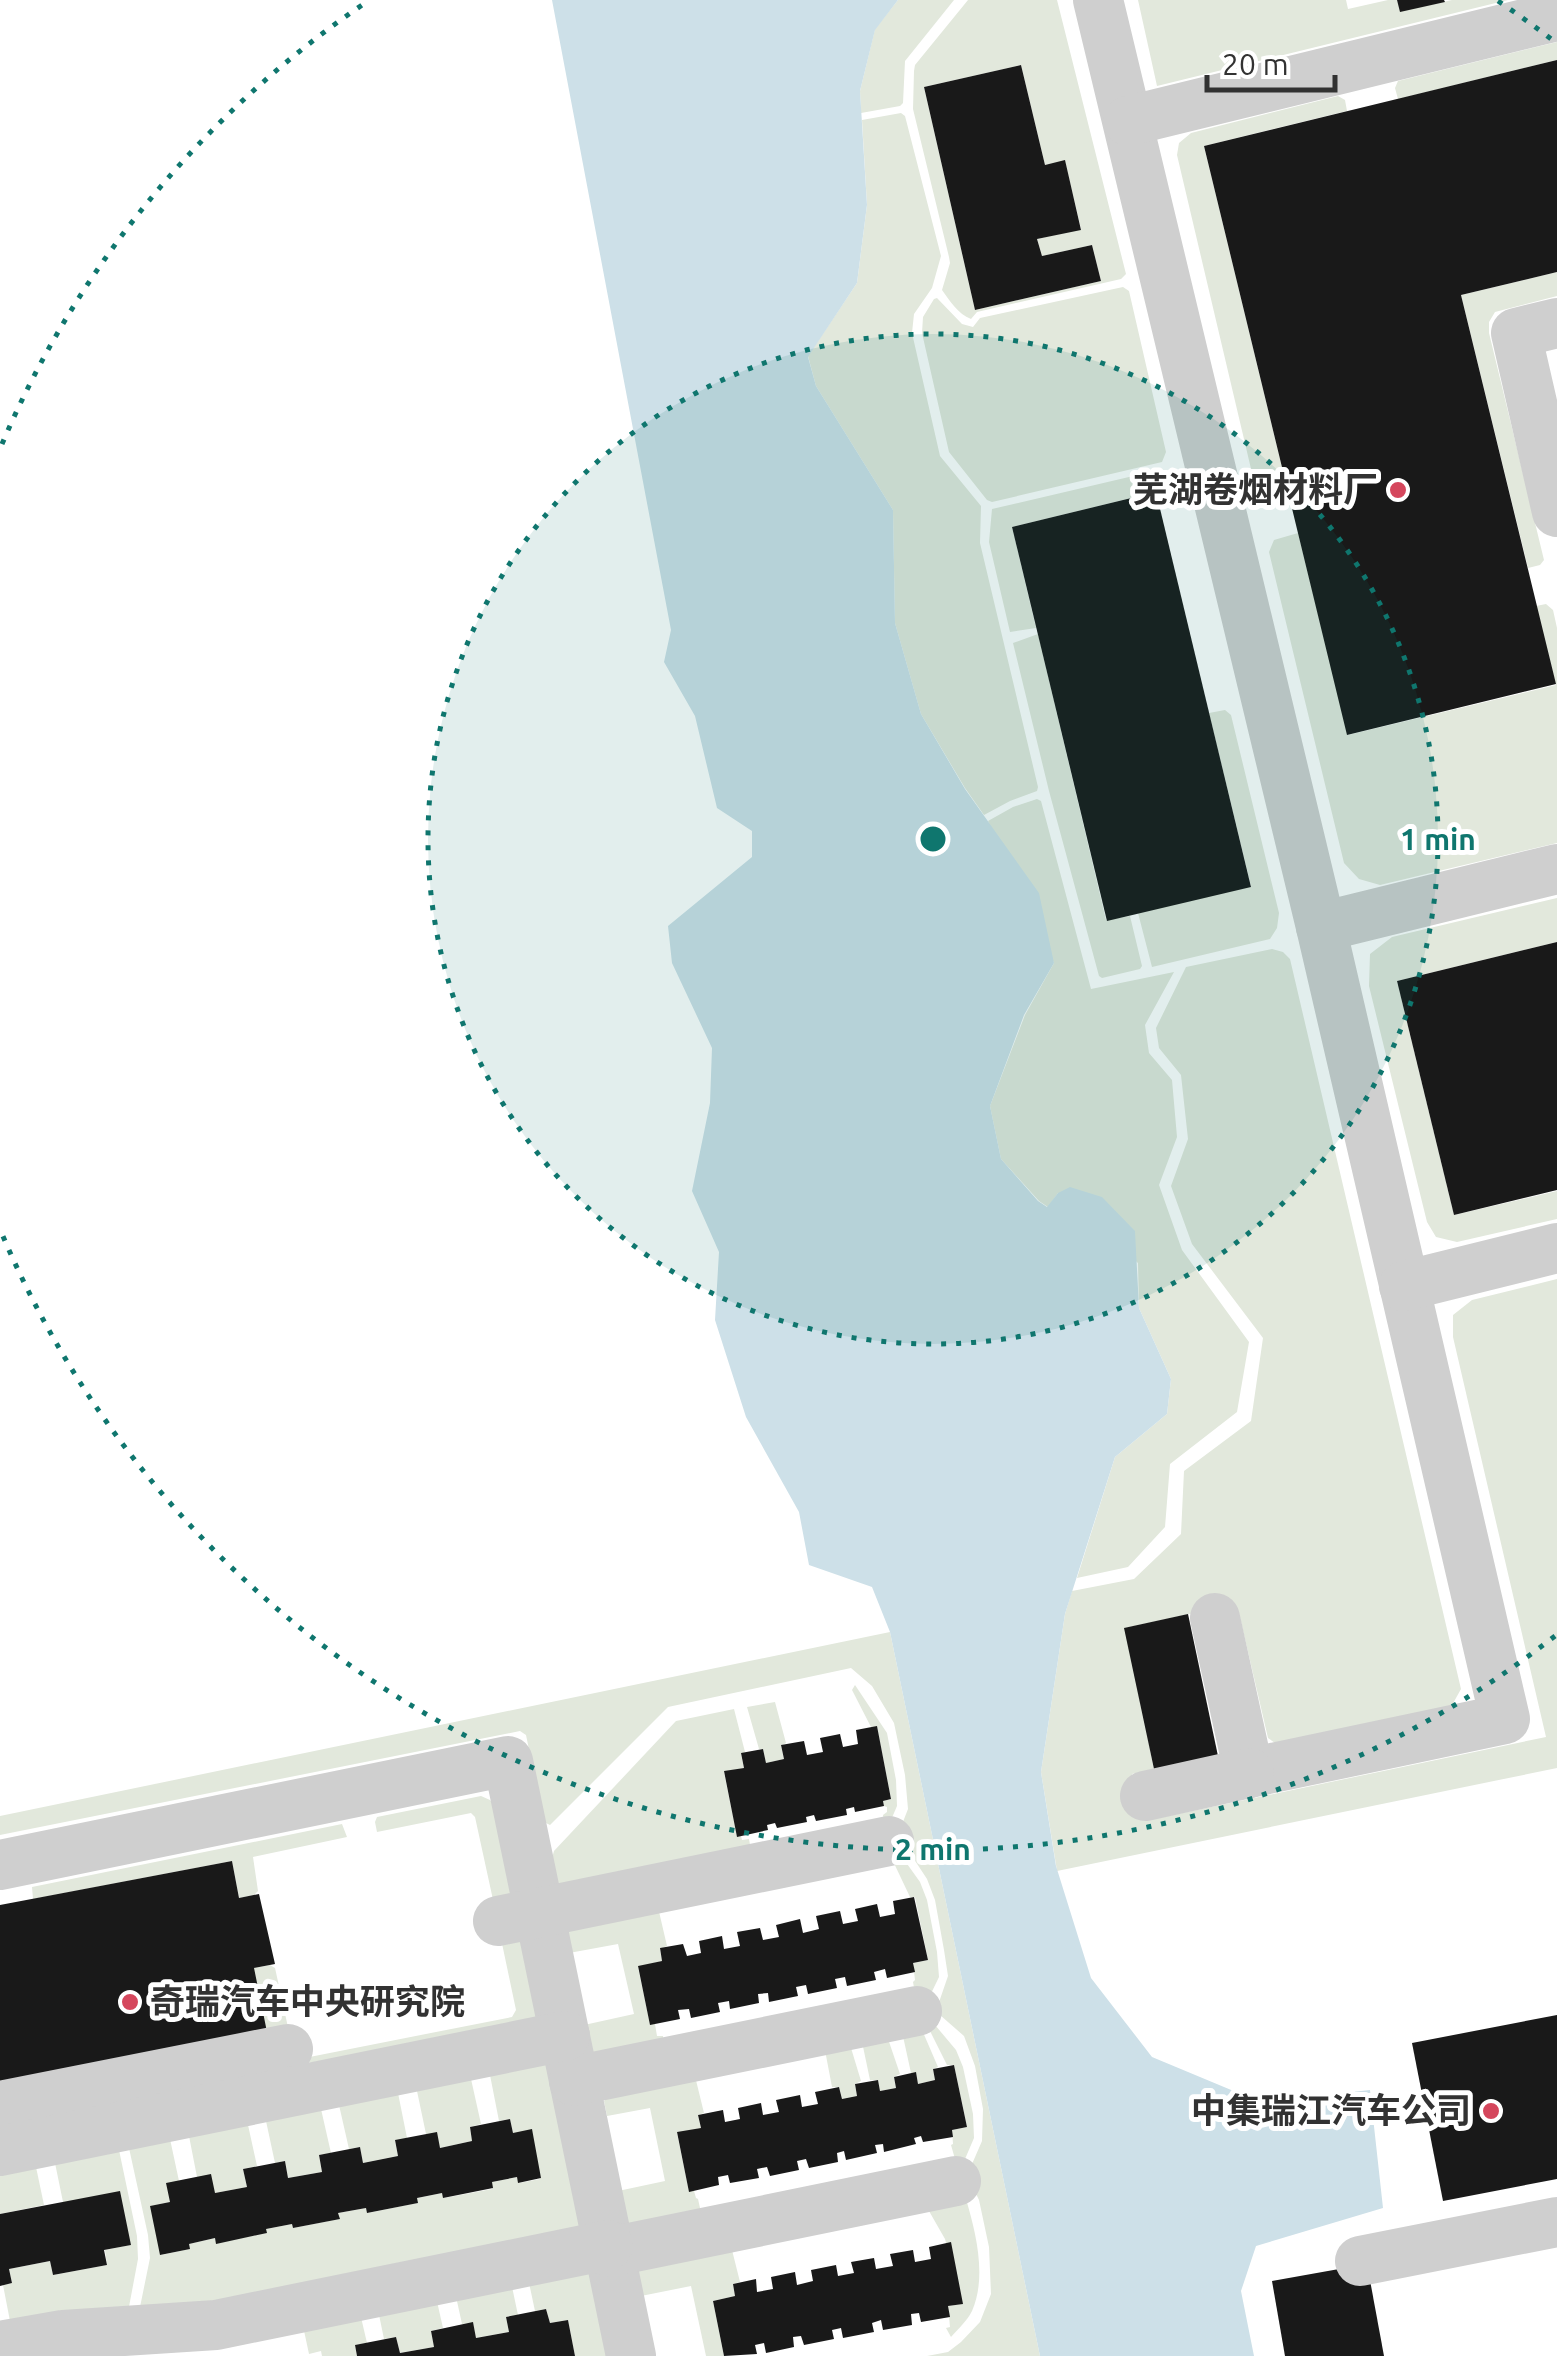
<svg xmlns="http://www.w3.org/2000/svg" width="1557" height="2356" viewBox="0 0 1557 2356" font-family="Ubuntu,'Noto Sans SC',sans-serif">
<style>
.green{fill:#e2e8dc;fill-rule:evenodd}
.water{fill:#cde0e8}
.building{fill:#191919}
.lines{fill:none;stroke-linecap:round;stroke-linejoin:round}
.minor{stroke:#cfcfcf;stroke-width:50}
.ring{fill:none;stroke:#0f766e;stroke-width:5;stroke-dasharray:5 10}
.poi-dot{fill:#d5475d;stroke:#fff;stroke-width:4}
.labels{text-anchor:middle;stroke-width:10;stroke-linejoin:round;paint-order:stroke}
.poi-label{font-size:35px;font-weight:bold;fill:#323232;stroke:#fff;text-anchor:end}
.centre{fill:#0f766e;stroke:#fff;stroke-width:5}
.ring-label{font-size:30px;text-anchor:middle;font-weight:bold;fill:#0f766e;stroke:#fff;stroke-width:10;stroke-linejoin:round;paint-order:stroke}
</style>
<rect width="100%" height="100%" fill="#fff"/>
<g class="green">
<path d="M898 0H954L905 61 903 103 900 106 861 113 860 91 875 29Z"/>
<path d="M968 0H1057L1126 274 1121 279 977 312 971 319C958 314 950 301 942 290L950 263 949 257 913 109 914 71 915 65ZM1021 65 1045 165 1065 161 1081 229 1037 239 1042 256 1092 245 1101 281 975 310 924 87Z"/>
<path d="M1138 0H1346L1348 9 1388 0H1397L1401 11 1452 0H1508L1157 86Z"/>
<path d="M1557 42V60L1398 99 1395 88 1398 81Z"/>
<path d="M1338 96 1345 100 1347 111 1204 146 1288 492 1266 497 1256 490 1177 155 1179 143 1191 133Z"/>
<path d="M901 113 905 116 941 256 932 288 914 314 912 333 940 456 981 506 980 543 1038 787 1037 791 1010 801 984 815 965 788 921 714 895 623 893 510 816 386 808 356 857 283 867 205 862 120Z"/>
<path d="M1557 272V296L1495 312 1489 322V333L1544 560 1540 565 1528 568 1461 295Z"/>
<path d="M1123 287 1129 291 1166 452 1162 462 992 502 987 500 949 452 922 333 923 317 934 299 937 298 962 324 973 327 980 318Z"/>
<path d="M1146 473 1153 478 1156 492 1012 527 1036 628 1010 632 989 542 992 509Z"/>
<path d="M1298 533 1348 735 1556 685 1536 606 1546 604 1553 610 1557 628V843L1380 885 1359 879 1344 863 1269 552 1274 540Z"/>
<path d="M1038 634 1106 920 1130 916 1142 966 1140 969 1102 978 1099 976 1049 791 1013 643Z"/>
<path d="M1225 710 1231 715 1279 913 1277 928 1270 939 1152 967 1138 913 1251 886 1209 713Z"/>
<path d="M1037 799 1041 801 1091 989 1174 972 1145 1025 1149 1053 1172 1080 1177 1137 1159 1185 1182 1250 1249 1342 1237 1412 1170 1464 1165 1527 1128 1567 1077 1578 1115 1457 1167 1414 1171 1379 1139 1308 1138 1263 1058 1193 1048 1207 1039 1201 1001 1159 990 1106 1025 1015 1054 963 988 821 1013 807Z"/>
<path d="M1557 898V942L1397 981 1454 1215 1557 1191V1219L1457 1242 1436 1237 1427 1222 1369 986 1370 954 1392 937Z"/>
<path d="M1272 949 1283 952 1290 959 1461 1689 1451 1707 1278 1745 1268 1738 1239 1613 1231 1605 1125 1628 1154 1769 1132 1774 1144 1821 1546 1737 1453 1337V1315L1472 1300 1557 1279V1768L1057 1871 1041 1772 1065 1614 1072 1591 1134 1579 1181 1534 1184 1471 1251 1421 1263 1338 1192 1244 1171 1186 1188 1139 1181 1075 1159 1048 1156 1028 1186 967Z"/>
<path d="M890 1632 1040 2356H927L948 2352 961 2342 980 2322 991 2294 989 2247 979 2200 968 2177 969 2171 982 2141 983 2109 975 2066 964 2036 940 2015 937 2008 948 1976 944 1950 935 1900 927 1879 902 1841 899 1832 908 1809 905 1775 894 1723 872 1686 851 1668 668 1707 550 1825 544 1822 526 1735 520 1731 0 1835V1816Z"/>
<path d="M855 1685 887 1733 896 1780 897 1806 885 1834 883 1815 887 1812V1807L884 1806 883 1801 891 1799 877 1727H871L852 1690Z"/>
<path d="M775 1702 786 1743 781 1746 784 1759 766 1763 763 1749H759L747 1707Z"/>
<path d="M734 1709 745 1752 741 1754 744 1768 724 1772 737 1836H741L742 1840 749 1839 752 1856 558 1892 551 1861 554 1851 676 1721Z"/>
<path d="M481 1796 490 1800 497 1809 516 1901 495 1909 475 1817 471 1813 377 1832 375 1822 377 1817Z"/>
<path d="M342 1824 347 1837 253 1857 258 1891 254 1895 239 1898 232 1861 33 1899 32 1887Z"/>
<path d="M895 1847 920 1882 927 1900 937 1952 939 1977 925 2006 916 1999 913 1982 915 1980 913 1963 928 1960 915 1897H910L892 1859Z"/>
<path d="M657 1903 667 1946 660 1949 662 1961 638 1967 650 2024H655L657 2036H663L664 2049 590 2055 584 2025 634 2014 618 1944 569 1953 564 1928Z"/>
<path d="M519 1930 538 2022 0 2118 512 2017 516 2010 500 1934Z"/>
<path d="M270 1965 275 1968 289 2032 0 2089 254 1968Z"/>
<path d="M930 2019 956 2050 963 2067 973 2114 974 2138 959 2173 951 2145 953 2144 952 2130 967 2127 954 2065H947L926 2023Z"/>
<path d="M919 2023 938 2067 933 2069 935 2080 918 2084 916 2073H911L901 2027Z"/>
<path d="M885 2030 900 2074 894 2077 896 2088 880 2091 878 2080H870L861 2037Z"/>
<path d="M848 2038 861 2081 855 2084 857 2096 842 2099 839 2087H832L824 2045Z"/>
<path d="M545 2058 584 2229 215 2312H139L150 2258 148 2235 129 2148 170 2139 179 2181 170 2202 151 2206 161 2255 189 2249V2244L215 2238 217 2243 266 2233V2229L292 2224 293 2228 339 2219 338 2213 366 2208 368 2213 417 2203V2198L442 2193 444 2198 492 2189V2182L517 2177 519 2183 540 2179 513 2133 510 2119 499 2121 490 2075Z"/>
<path d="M693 2068 704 2113 698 2115 701 2128 677 2133 689 2191H694L696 2198 698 2199 702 2217 625 2224 618 2191 665 2181 650 2108 607 2116 604 2101 624 2082Z"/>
<path d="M471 2079 481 2124 470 2127 472 2141 440 2148 426 2134 417 2091Z"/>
<path d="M398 2093 407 2138 395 2141 398 2156 363 2163 360 2147 349 2149 339 2105Z"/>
<path d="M321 2109 331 2153 319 2155 322 2172 288 2178 285 2161 275 2163 266 2121Z"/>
<path d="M248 2125 257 2166 243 2169 247 2187 215 2193 197 2177 189 2136Z"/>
<path d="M119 2150 137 2236 138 2259 128 2312 10 2321 3 2285 12 2283 9 2269 50 2261 53 2275 107 2265 105 2250 130 2245 63 2202 55 2163Z"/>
<path d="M0 2166 36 2167 44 2205 0 2214Z"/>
<path d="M966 2199C976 2233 987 2277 972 2311 967 2321 958 2329 951 2337L946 2328 950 2327 948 2306 962 2304 945 2239 929 2211Z"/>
<path d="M731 2246 740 2282 733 2284 735 2296 713 2301 724 2356H706L691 2286 641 2296 638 2262Z"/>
<path d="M587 2263 609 2356H575L568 2320 550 2323 546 2309 535 2311 528 2278Z"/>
<path d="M511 2282 518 2315 506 2317 509 2332 476 2338 473 2323 462 2324 455 2292Z"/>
<path d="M436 2297 443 2328 431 2331 434 2347 400 2353 396 2337 384 2339 378 2310Z"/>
<path d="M360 2313 367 2343 355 2345 357 2356H322L321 2351 309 2354 303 2326Z"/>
</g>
<path class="water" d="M552 0H898L875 30 860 91 867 205 857 283 808 357 816 386 893 510 895 623 921 714 965 789 1039 893 1054 963 1024 1015 990 1106 1001 1159 1038 1201 1047 1207 1058 1193 1070 1187 1102 1197 1135 1231 1139 1308 1171 1379 1167 1414 1115 1457 1065 1614 1041 1772 1056 1866 1091 1978 1152 2057 1260 2102 1370 2090 1383 2208 1256 2246 1241 2291 1254 2356H1040L890 1632 872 1587 809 1565 799 1512 746 1417 715 1320 719 1252 692 1191 710 1103 712 1048 672 963 668 926 752 857V831L717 808 695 716 664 662 671 630Z"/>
<g class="building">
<path d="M1397 0H1444L1445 2 1400 12Z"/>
<path d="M1557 60V272L1461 295 1556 684 1347 735 1204 146Z"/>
<path d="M1021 65 1045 165 1065 160 1081 230 1037 239 1042 256 1092 245 1101 281 975 310 924 87Z"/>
<path d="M1156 492 1251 887 1107 921 1012 527Z"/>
<path d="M1557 942V1190L1454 1215 1397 981Z"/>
<path d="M1188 1614 1218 1756 1154 1769 1124 1628Z"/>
<path d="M877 1726 891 1799 883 1801 884 1806 855 1812 854 1807 846 1809 847 1815 816 1821 814 1815 806 1817 807 1822 777 1828 775 1823 767 1825 768 1830 737 1837 724 1771 744 1768 741 1753 763 1749 766 1763 784 1759 781 1745 804 1741 807 1755 823 1752 820 1738 840 1734 843 1747 858 1744 856 1730Z"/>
<path d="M232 1861 239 1898 259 1894 275 1964 254 1968 268 2037 0 2089V1905Z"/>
<path d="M914 1897 928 1960 913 1963 915 1972 887 1978 885 1969 874 1972 876 1980 847 1986 845 1977 835 1979 837 1988 808 1994 806 1985 796 1987 798 1996 769 2002 768 1993 758 1994 759 2003 730 2009 729 2001 718 2003 720 2012 691 2018 689 2009 678 2010 680 2019 650 2025 638 1966 662 1961 660 1948 683 1944 687 1956 701 1953 699 1941 722 1936 724 1949 740 1946 737 1932 760 1928 763 1940 779 1937 776 1925 800 1919 803 1933 819 1929 816 1916 840 1911 843 1924 858 1921 855 1909 877 1904 880 1917 895 1914 893 1901Z"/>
<path d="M1557 2015V2179L1443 2201 1412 2043Z"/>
<path d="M954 2065 967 2127 952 2130 953 2137 923 2142 921 2136 914 2138 916 2144 884 2152 883 2144 875 2145 877 2153 846 2160 844 2151 837 2153 838 2162 809 2168 806 2159 797 2161 799 2170 770 2176 767 2167 757 2169 759 2178 730 2183 728 2175 718 2177 719 2185 689 2192 677 2132 701 2128 698 2115 723 2110 725 2122 740 2119 738 2108 761 2103 763 2115 779 2112 776 2100 800 2095 802 2107 818 2104 815 2092 839 2087 842 2099 857 2096 855 2084 878 2080 880 2091 896 2088 894 2077 916 2072 918 2084 935 2080 933 2069Z"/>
<path d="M510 2119 513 2133 532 2129 541 2178 518 2183 517 2177 492 2182 493 2188 443 2198 442 2193 417 2198 418 2203 367 2213 366 2208 338 2213 340 2219 293 2228 292 2224 266 2229 267 2233 216 2244 215 2238 189 2244 190 2249 160 2255 150 2206 170 2202 166 2183 211 2174 215 2193 247 2187 243 2169 285 2161 288 2178 322 2172 319 2155 360 2147 363 2163 398 2156 395 2140 437 2132 440 2148 472 2141 470 2127Z"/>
<path d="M120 2191 131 2245 104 2250 107 2265 53 2275 50 2261 9 2269 12 2283 0 2286V2214Z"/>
<path d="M951 2242 963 2304 948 2306 950 2317 921 2322 919 2313 911 2314 912 2325 883 2330 881 2320 872 2323 874 2332 843 2338 841 2328 832 2330 834 2339 804 2345 801 2336 793 2337 794 2347 766 2353 764 2343 755 2345 757 2354 724 2356 713 2301 735 2296 733 2284 756 2279 757 2292 773 2289 771 2277 795 2272 797 2285 813 2281 811 2270 836 2265 838 2276 854 2273 851 2262 874 2258 876 2269 893 2266 890 2254 913 2250 915 2262 931 2259 929 2247Z"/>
<path d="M1367 2264 1384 2356H1285L1272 2281Z"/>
<path d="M546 2309 550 2323 568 2320 575 2356H357L355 2345 396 2337 400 2353 434 2347 431 2331 473 2322 476 2338 509 2332 506 2317Z"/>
</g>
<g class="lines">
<g class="minor">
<path d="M1098 0 1321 927 1505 1719 1249 1773 1215 1618"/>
<path d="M1128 121 1557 16"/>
<path d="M1557 323 1516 333 1557 512"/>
<path d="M1321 927 1557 869"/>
<path d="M1404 1286 1557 1248"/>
<path d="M1145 1796 1249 1773"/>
<path d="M0 1865 508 1761 631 2356"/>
<path d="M498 1921 889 1841"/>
<path d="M574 2081 917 2011"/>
<path d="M0 2106 288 2049"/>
<path d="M0 2151 565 2036"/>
<path d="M610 2252 956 2181"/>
<path d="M1360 2261 1557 2222"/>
<path d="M0 2346 63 2335 216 2325 608 2245"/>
</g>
</g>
<circle cx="933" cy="839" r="505" fill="#0f766e" fill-opacity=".12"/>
<g class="ring">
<circle cx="933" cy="839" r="505"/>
<path d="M1555 1636A1011 1011 0 0 1 2 1234M2 444A1011 1011 0 0 1 368 1M1498 1A1011 1011 0 0 1 1555 42"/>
</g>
<g class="poi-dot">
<circle cx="1398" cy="490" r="10"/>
<circle cx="130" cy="2002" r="10"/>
<circle cx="1491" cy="2111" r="10"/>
</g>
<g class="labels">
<g class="poi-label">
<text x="1378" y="502">芜湖卷烟材料厂</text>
<text x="150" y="2014" text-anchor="start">奇瑞汽车中央研究院</text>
<text x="1471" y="2123">中集瑞江汽车公司</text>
</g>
</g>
<circle cx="933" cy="839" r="15" class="centre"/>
<g class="ring-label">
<text x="1438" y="850">1 min</text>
<text x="933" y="1860">2 min</text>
</g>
<path d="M1207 75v15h128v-15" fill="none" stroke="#323232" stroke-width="5"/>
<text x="1222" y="75" font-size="30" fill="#323232" stroke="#ffffff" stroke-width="8" paint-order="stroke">20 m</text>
</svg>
